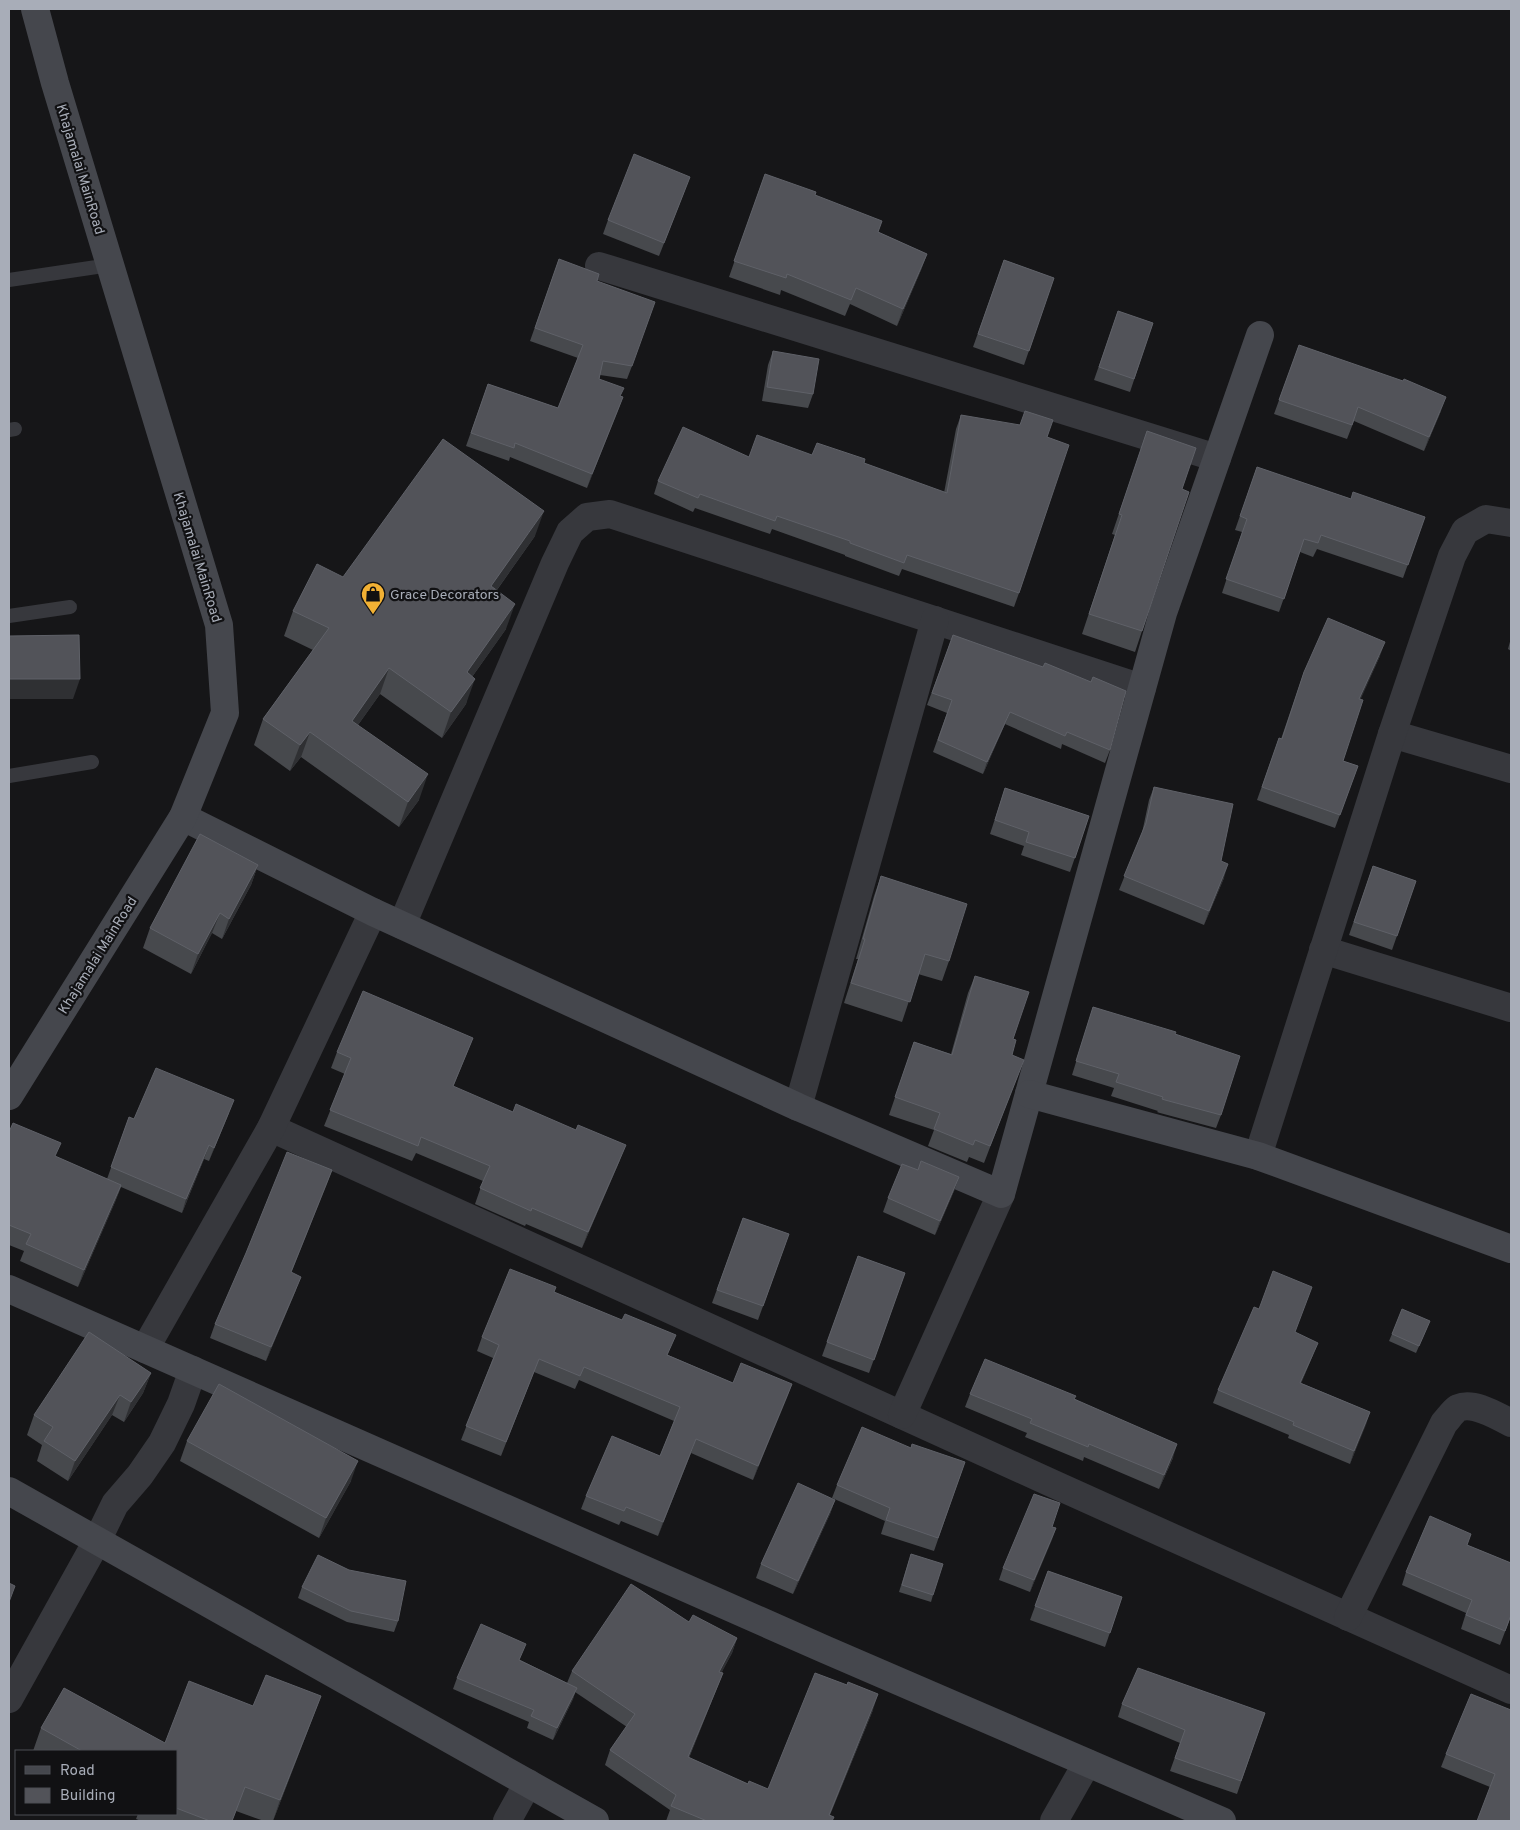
<svg xmlns="http://www.w3.org/2000/svg" width="1520" height="1830" viewBox="0 0 1520 1830" font-family="Overpass,sans-serif">
<style>
.lines{fill:none;stroke-linecap:round;stroke-linejoin:round}
.lane{stroke:#37383d;stroke-width:14}
.street{stroke:#37383d;stroke-width:28}
.secondary{stroke:#45474d;stroke-width:28}
.wall{fill:#47494d}
.shaded-wall{fill:#2f3033}
.building{fill:#525359;stroke:#5f6168}
.labels{text-anchor:middle;stroke-width:4.5;stroke-linejoin:round;paint-order:stroke}
.street-label{font-size:14px;fill:#a8adb8;stroke:#111113}
.poi-label{font-size:14px;fill:#a8adb8;stroke:#111113;text-anchor:start}
</style>
<rect width="100%" height="100%" fill="#161618"/>
<g class="lines">
<g class="lane">
<path d="M9 280 110 265"/>
<path d="M9 430 15 429"/>
<path d="M9 616 70 607"/>
<path d="M9 776 92 762"/>
</g>
<g class="street">
<path d="M599 266 1217 458"/>
<path d="M1392 734 1511 769"/>
<path d="M402 925 555 563 570 532 587 517 610 514 1142 688"/>
<path d="M1323 950 1511 1008"/>
<path d="M798 1107 935 620"/>
<path d="M271 1128 1058 1486 1511 1690"/>
<path d="M1258 1156 1392 734 1452 556 1465 531 1486 519 1511 523"/>
<path d="M145 1349 271 1128 373 912"/>
<path d="M902 1415 1001 1194"/>
<path d="M1348 1617 1444 1423C1448 1419 1453 1411 1458 1408 1474 1401 1497 1416 1511 1423"/>
<path d="M9 1699 97 1541 115 1504 140 1475 162 1443 181 1404 193 1370"/>
<path d="M507 1821 528 1783"/>
<path d="M1054 1821 1087 1763"/>
</g>
<g class="secondary">
<path d="M183 817 373 912 798 1107 1001 1194 1163 613 1260 335"/>
<path d="M1029 1094 1258 1156 1511 1249"/>
<path d="M9 1096 183 817 225 713 219 625 55 83 35 9"/>
<path d="M9 1289 824 1649 1222 1821"/>
<path d="M9 1491 595 1821"/>
</g>
</g>
<g class="wall">
<path d="M765 174 815 195 878 232 927 254 921 270 897 326 850 304 845 316 781 290 780 295 729 277Z"/>
<path d="M685 190 659 256 603 234 608 220Z"/>
<path d="M559 259 597 281 632 366 627 379 600 375 599 379 620 396 623 397 587 488 510 457 509 461 466 446 488 384 558 408 578 358 530 341Z"/>
<path d="M1004 260 1054 278 1024 365 973 347Z"/>
<path d="M1118 311 1153 323 1130 392 1094 380Z"/>
<path d="M1299 345 1441 411 1424 451 1354 421 1347 439 1274 414Z"/>
<path d="M773 351 813 394 808 408 762 401 768 365Z"/>
<path d="M961 415 1047 437 1019 593 1014 607 902 569 899 576 845 556V555L772 529 770 534 695 508 693 512 654 494 658 481 749 457 812 455 864 463 944 493 956 429Z"/>
<path d="M1147 431 1182 489 1142 631 1135 652 1082 634 1115 535 1112 534Z"/>
<path d="M1257 467 1351 499 1425 517 1403 578 1317 549 1313 557 1300 552 1279 612 1222 593 1242 532 1235 530Z"/>
<path d="M535 536 497 590 506 629 472 677 466 704 442 738 380 694 358 725 419 800 399 827 301 757 290 771 254 745 263 719 313 650 284 636 293 611 343 577Z"/>
<path d="M953 635 1110 750 1105 763 1062 744 1061 749 1005 724 983 774 933 752 947 713 927 705Z"/>
<path d="M1511 638V651L1508 649Z"/>
<path d="M1380 656 1360 699 1343 761 1358 766 1335 828 1257 800 1279 738 1281 739 1304 672Z"/>
<path d="M1154 787 1221 861 1224 878 1204 925 1119 890 1142 833 1149 800Z"/>
<path d="M1005 788 1089 816 1070 872 1021 855 1024 846 990 834Z"/>
<path d="M258 865 251 885 222 939 212 933 191 974 143 948 150 928Z"/>
<path d="M1373 866 1416 881 1392 950 1349 935Z"/>
<path d="M881 876 949 961 942 981 918 974 902 1022 844 1003 858 959H856L874 896Z"/>
<path d="M975 976 1013 1039 1012 1055 1017 1077 984 1163 969 1157 967 1162 928 1146 934 1130 889 1115 914 1042 951 1054 968 993Z"/>
<path d="M1093 1007 1175 1034 1221 1115 1216 1128 1160 1113 1157 1112 1158 1111 1111 1096 1114 1088 1072 1075Z"/>
<path d="M473 1038 453 1087 620 1160 582 1248 526 1224 525 1226 475 1204 483 1181 416 1153 412 1161 324 1126 345 1074 331 1068 337 1052Z"/>
<path d="M229 1113 209 1161 204 1159 182 1213 121 1187 115 1202 78 1287 20 1261 24 1251 9 1245V1132L56 1157 107 1179 129 1117 134 1119Z"/>
<path d="M332 1170 291 1273 296 1290 266 1361 210 1338 215 1324Z"/>
<path d="M918 1170 959 1177 954 1191 935 1235 883 1212 888 1198Z"/>
<path d="M743 1218 789 1234 758 1320 712 1303Z"/>
<path d="M858 1256 905 1273 869 1373 822 1356Z"/>
<path d="M554 1292 668 1355 733 1383 792 1384 753 1480 691 1453 658 1536 621 1521 619 1525 581 1509 586 1496 660 1456 674 1421 579 1380 575 1389 534 1372 501 1456 461 1440 493 1358 477 1351 482 1337Z"/>
<path d="M1427 1328 1416 1353 1389 1341 1392 1334Z"/>
<path d="M1295 1332 1313 1355 1301 1383 1370 1412 1350 1464 1288 1438 1289 1435 1213 1403 1218 1390Z"/>
<path d="M151 1373 143 1393 124 1422 112 1415 68 1481 37 1461 42 1445 27 1435 34 1415Z"/>
<path d="M970 1394 1075 1399 1173 1458 1159 1489 1084 1457 1083 1461 1025 1437 1027 1433 965 1407Z"/>
<path d="M187 1441 351 1481 319 1538 180 1461Z"/>
<path d="M965 1462 934 1551 881 1534 885 1521 832 1498 837 1485Z"/>
<path d="M835 1500 830 1514 793 1594 756 1578 761 1564Z"/>
<path d="M1056 1528 1030 1592 999 1580 1003 1568Z"/>
<path d="M1467 1545 1511 1563V1616L1500 1645 1461 1629 1466 1613 1402 1585 1406 1572Z"/>
<path d="M909 1560 933 1595 931 1602 899 1592Z"/>
<path d="M1048 1571 1122 1597 1105 1647 1030 1620Z"/>
<path d="M302 1587 398 1621 394 1632 347 1622 298 1598Z"/>
<path d="M689 1622 737 1638 732 1653 721 1673H723L689 1758 748 1784 768 1789 873 1710 830 1815 832 1821H666L670 1810 605 1765 610 1750 627 1727 575 1692 573 1699 553 1740 527 1728 529 1722 453 1689 457 1678 520 1660 567 1683 572 1671Z"/>
<path d="M321 1696 273 1821H264L236 1811 232 1821H141L136 1819 138 1814H176V1751H33L41 1728 165 1743 253 1706Z"/>
<path d="M1122 1704 1265 1713 1237 1794 1170 1771 1180 1743 1118 1717Z"/>
<path d="M1511 1710V1821L1490 1787 1441 1767 1446 1754Z"/>
</g>
<g class="shaded-wall">
<path d="M927 254 921 270 897 326 903 309Z"/>
<path d="M623 397 618 411 587 488 592 474Z"/>
<path d="M1446 397 1441 411 1424 451 1429 437Z"/>
<path d="M544 511 535 536 481 612 491 586Z"/>
<path d="M515 604 506 629 457 698 467 672Z"/>
<path d="M1385 642 1380 656 1355 712 1359 699Z"/>
<path d="M389 668 380 694 343 746 352 721Z"/>
<path d="M9 679H80L73 699H9Z"/>
<path d="M475 679 466 704 442 738 451 712Z"/>
<path d="M1010 712 1005 724 983 774 987 762Z"/>
<path d="M310 732 301 757 290 771 300 745Z"/>
<path d="M428 774 419 800 399 827 408 802Z"/>
<path d="M1228 864 1224 878 1204 925 1209 911Z"/>
<path d="M258 865 251 885 222 939 229 919Z"/>
<path d="M220 913 212 933 191 974 198 954Z"/>
<path d="M473 1038 467 1053 447 1102 453 1086Z"/>
<path d="M234 1100 229 1113 209 1161 214 1148Z"/>
<path d="M209 1145 204 1159 182 1213 186 1199Z"/>
<path d="M626 1145 620 1160 582 1248 588 1232Z"/>
<path d="M332 1170 327 1184 286 1286 291 1272Z"/>
<path d="M959 1177 954 1191 935 1235 940 1221Z"/>
<path d="M121 1185 115 1202 78 1287 84 1270Z"/>
<path d="M301 1277 296 1290 266 1361 271 1347Z"/>
<path d="M1318 1343 1313 1355 1296 1396 1300 1383Z"/>
<path d="M151 1373 143 1393 124 1422 131 1402Z"/>
<path d="M792 1384 787 1398 753 1480 758 1466Z"/>
<path d="M120 1395 112 1415 68 1481 75 1461Z"/>
<path d="M1370 1412 1366 1425 1350 1464 1354 1451Z"/>
<path d="M696 1439 691 1453 658 1536 663 1522Z"/>
<path d="M1177 1444 1173 1458 1159 1489 1164 1475Z"/>
<path d="M358 1461 351 1481 319 1538 326 1518Z"/>
<path d="M835 1500 830 1514 793 1594 798 1581Z"/>
<path d="M1056 1528 1052 1540 1030 1592 1034 1580Z"/>
<path d="M737 1638 732 1653 714 1687 719 1672Z"/>
<path d="M723 1673 717 1688 683 1772 688 1757Z"/>
<path d="M577 1688 573 1699 553 1740 557 1728Z"/>
<path d="M878 1694 873 1710 827 1821Z"/>
<path d="M321 1696 312 1720 273 1821 280 1800Z"/>
</g>
<g class="building">
<path d="M634 154 690 177 664 243 608 220Z"/>
<path d="M765 174 816 192 815 195 882 221 878 232 927 254 903 309 856 288 851 300 787 274 786 278 734 261Z"/>
<path d="M559 259 599 274 597 281 655 302 632 366 603 361 599 379 624 388 620 396 623 397 592 474 515 443 514 448 471 433 488 384 558 408 583 345 535 328Z"/>
<path d="M1004 260 1054 278 1029 351 978 334Z"/>
<path d="M1118 311 1153 323 1134 379 1099 367Z"/>
<path d="M1299 345 1403 381 1404 379 1446 397 1429 437 1358 407 1352 425 1279 400Z"/>
<path d="M773 351 819 359 813 394 767 387Z"/>
<path d="M1025 411 1053 420 1047 437 1069 445 1019 593 907 555 904 563 850 543V541L777 516 775 521 700 494 698 498 658 481 683 427 749 457 757 435 812 455 817 443 865 459 864 463 947 493 961 415 1020 425Z"/>
<path d="M1147 431 1196 448 1182 489 1189 492 1142 631 1089 614 1122 515 1119 514Z"/>
<path d="M443 439 544 511 491 586 515 604 467 672 475 679 451 712 389 668 352 721 428 774 408 802 310 732 300 745 263 719 329 628 293 611 317 564 343 577Z"/>
<path d="M1257 467 1351 499 1353 492 1425 517 1408 565 1321 535 1318 543 1304 539 1284 599 1226 579 1247 519 1240 516Z"/>
<path d="M1328 618 1385 642 1359 699 1363 700 1343 761 1358 766 1340 815 1262 787 1279 738 1282 739 1304 672Z"/>
<path d="M79 635 80 679H9V636Z"/>
<path d="M953 635 1043 667 1045 663 1091 682 1093 677 1126 691 1110 750 1067 732 1065 736 1010 712 987 762 938 740 952 700 932 693Z"/>
<path d="M1154 787 1233 804 1221 861 1228 864 1209 911 1124 876 1146 823Z"/>
<path d="M1005 788 1089 816 1075 858 1026 842 1029 832 995 820Z"/>
<path d="M200 834 258 865 229 919 220 913 198 954 150 928Z"/>
<path d="M1373 866 1416 881 1397 936 1354 922Z"/>
<path d="M881 876 967 904 949 961 925 954 910 1002 851 983 865 939H863Z"/>
<path d="M975 976 1029 992 1013 1039 1016 1040 1012 1055 1024 1060 990 1146 975 1140 973 1145 934 1129 940 1113 895 1097 914 1042 952 1055Z"/>
<path d="M363 991 473 1038 453 1086 513 1112 516 1104 576 1130 578 1125 626 1145 588 1232 532 1208 531 1211 480 1188 490 1166 421 1137 418 1146 330 1110 351 1058 337 1052Z"/>
<path d="M1093 1007 1176 1032 1175 1034 1240 1056 1221 1115 1165 1100 1162 1099 1163 1097 1116 1082 1119 1074 1076 1061Z"/>
<path d="M156 1068 234 1100 214 1148 209 1145 186 1199 111 1167 129 1117 134 1119Z"/>
<path d="M13 1123 61 1143 55 1156 121 1185 84 1270 26 1244 31 1234 9 1225V1132Z"/>
<path d="M287 1152 332 1170 291 1272 301 1277 271 1347 215 1324 246 1253Z"/>
<path d="M921 1161 959 1177 940 1221 888 1198 902 1164 918 1170Z"/>
<path d="M743 1218 789 1234 763 1306 717 1290Z"/>
<path d="M858 1256 905 1273 874 1360 827 1342Z"/>
<path d="M510 1269 556 1287 554 1292 622 1320 625 1314 676 1335 667 1355 733 1383 741 1363 792 1384 758 1466 696 1439 663 1522 626 1507 624 1511 586 1496 612 1436 660 1456 680 1407 584 1367 580 1376 539 1359 506 1442 466 1426 499 1345 482 1337Z"/>
<path d="M1273 1271 1312 1287 1295 1332 1318 1343 1300 1383 1370 1412 1354 1451 1293 1425 1294 1422 1218 1390 1254 1307 1259 1309Z"/>
<path d="M1402 1309 1430 1321 1419 1346 1392 1334Z"/>
<path d="M89 1332 151 1373 131 1402 120 1395 75 1461 44 1441 53 1427 34 1415Z"/>
<path d="M985 1359 1076 1396 1074 1399 1177 1444 1164 1475 1089 1444 1088 1447 1030 1423 1032 1419 970 1394Z"/>
<path d="M219 1384 358 1461 326 1518 187 1441Z"/>
<path d="M862 1427 911 1448 912 1444 965 1462 938 1538 886 1520 890 1508 837 1485Z"/>
<path d="M798 1483 835 1500 798 1581 761 1564Z"/>
<path d="M1034 1494 1060 1503 1052 1527 1056 1528 1034 1580 1003 1568Z"/>
<path d="M1430 1516 1471 1534 1467 1545 1511 1563V1615L1505 1631 1466 1615 1472 1600 1406 1572Z"/>
<path d="M911 1554 943 1564 933 1595 902 1585Z"/>
<path d="M318 1555 349 1570 406 1581 398 1621 351 1611 302 1587Z"/>
<path d="M1048 1571 1122 1597 1110 1633 1035 1606Z"/>
<path d="M9 1583 15 1586 9 1602Z"/>
<path d="M631 1584 689 1622 693 1615 737 1638 719 1672 723 1673 688 1757 748 1784 749 1781 768 1789 815 1673 847 1685 848 1682 878 1694 829 1815 834 1817 832 1821H707L671 1806 676 1795 610 1750 635 1714 572 1671Z"/>
<path d="M481 1624 526 1644 519 1660 577 1688 557 1728 531 1716 534 1710 457 1678Z"/>
<path d="M1138 1668 1265 1713 1241 1781 1175 1758 1185 1730 1122 1704Z"/>
<path d="M266 1675 321 1696 280 1800 245 1787 232 1821H210L176 1808V1751H82L41 1728 64 1688 165 1743 189 1681 253 1706Z"/>
<path d="M1471 1694 1511 1710V1821H1477L1495 1774 1446 1754Z"/>
</g>
<defs>
<g id="shop-pin" transform="scale(1.25)"><path d="M0 17L-7.5 6A9.5 9.5 0 1 1 7.5 6Z" fill="#f2b134" stroke="#111113"/><path d="M-5-2.5h2.3a2.7 3.5 0 0 1 5.4 0H5L5.5 6h-11ZM-1.5-2.5h3a1.5 2.3 0 0 0-3 0Z" fill="#111"/></g>
</defs>
<g fill-rule="evenodd">
<use href="#shop-pin" x="373" y="594"/>
</g>
<g class="labels">
<g class="street-label">
<text transform="translate(81 169) rotate(73)" y="5">Khajamalai MainRoad</text>
<text transform="translate(198 557) rotate(73)" y="5">Khajamalai MainRoad</text>
<text transform="translate(97 955) rotate(-58)" y="5">Khajamalai MainRoad</text>
</g>
<g class="poi-label">
<text x="390" y="599">Grace Decorators</text>
</g>
</g>
<rect width="1520" height="1830" fill="none" stroke="#a8adb8" stroke-width="20"/>
<rect x="15" y="1750" width="162" height="65" fill="#111113" stroke="#4d4f55"/>
<rect x="25" y="1766" width="25" height="8" fill="#45474d" stroke="#4d4f55"/>
<text x="60" y="1775" font-size="15" fill="#a8adb8">Road</text>
<rect x="25" y="1788" width="25" height="15" fill="#525359" stroke="#4d4f55"/>
<text x="60" y="1800" font-size="15" fill="#a8adb8">Building</text>
</svg>
